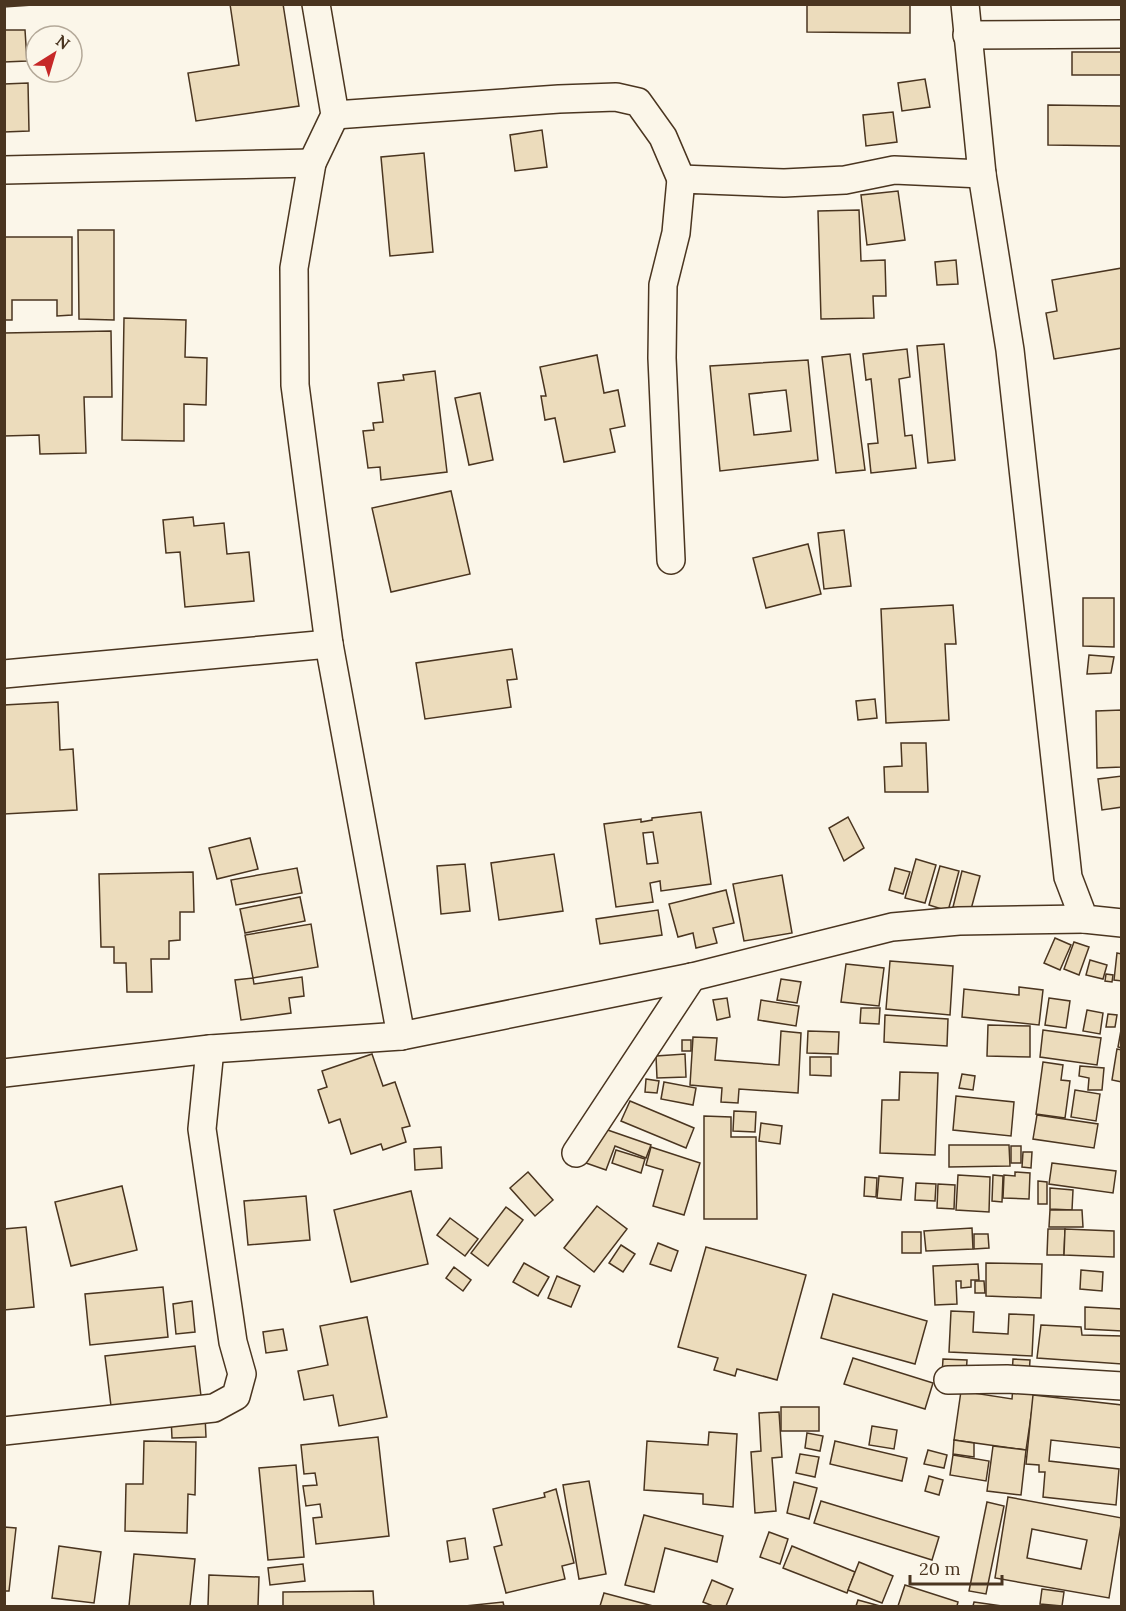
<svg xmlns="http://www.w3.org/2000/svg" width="1126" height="1611" viewBox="0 0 1126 1611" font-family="Lora,serif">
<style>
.building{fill:#ecdcbc;stroke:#4a3520;stroke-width:1.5;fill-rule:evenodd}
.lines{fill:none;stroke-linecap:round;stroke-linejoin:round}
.street-casing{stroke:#4a3520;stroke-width:30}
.street{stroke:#fbf6e9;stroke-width:27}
</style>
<rect width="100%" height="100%" fill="#fbf6e9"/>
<g class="building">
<path d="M4 4H32V5L4 7Z"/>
<path d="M230 4H283L299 106 196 121 188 73 239 65Z"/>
<path d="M807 4H910V33L807 32Z"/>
<path d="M4 30H25L27 61 4 62Z"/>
<rect x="1072" y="52" width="50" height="23"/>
<path d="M925 79 930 107 902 111 898 83Z"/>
<path d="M28 83 29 131 4 132V84Z"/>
<path d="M1048 105 1122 106V146L1048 145Z"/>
<path d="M893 112 897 142 866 146 863 115Z"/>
<path d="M542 130 547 167 515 171 510 135Z"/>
<path d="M424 153 433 252 390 256 381 157Z"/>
<path d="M898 191 905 240 867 245 861 195Z"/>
<path d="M859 210 861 261 885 260 886 296H873L874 318 821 319 818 211Z"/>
<path d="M78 230H114V320L79 319Z"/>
<path d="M4 237H72V315L57 316V300H12V320H4Z"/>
<path d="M956 260 958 284 937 285 935 262Z"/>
<path d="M1122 268V348L1054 359 1046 313 1057 311 1052 280Z"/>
<path d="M124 318 186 320 185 357 207 358 206 405 184 404V441L122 440Z"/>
<path d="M111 331 112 397H84L86 453 40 454 39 435 4 436V333Z"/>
<path d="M944 344 955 460 928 463 917 346Z"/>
<path d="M907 349 910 377 899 379 905 436 912 435 916 468 871 473 868 444 878 443 871 379 866 380 863 354Z"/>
<path d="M850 354 865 470 836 473 822 357Z"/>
<path d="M597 355 604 393 618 390 625 426 610 429 615 452 564 462 555 418 545 420 541 396H546L540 367Z"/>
<path d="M808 360 818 460 720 471 710 366ZM786 390 791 431 754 435 749 394Z"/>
<path d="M435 371 447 472 381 480 380 467 368 468 363 431 374 430 373 423 383 422 378 383 404 380 403 375Z"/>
<path d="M480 393 493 460 469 465 455 398Z"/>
<path d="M451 491 470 574 391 592 372 508Z"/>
<path d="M193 517 194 526 224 523 227 554 249 552 254 601 185 607 180 552 166 553 163 520Z"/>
<path d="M844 530 851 586 824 589 818 533Z"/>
<path d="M808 544 821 594 766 608 753 558Z"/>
<path d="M1083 598H1114V647L1083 646Z"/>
<path d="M953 605 956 644H945L949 720 886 723 881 609Z"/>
<path d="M512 649 517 679 507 680 511 707 425 719 416 663Z"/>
<path d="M1089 655 1114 657 1111 673 1087 674Z"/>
<path d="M875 699 877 718 858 720 856 701Z"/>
<path d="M58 702 60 750 73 749 77 810 4 814V705Z"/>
<path d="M1122 710V767L1097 768 1096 711Z"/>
<path d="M901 743H926L928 792H885L884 767 902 766Z"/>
<path d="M1122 776V807L1102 810 1098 779Z"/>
<path d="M701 812 711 884 661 891 660 881 650 883 653 902 616 907 604 824 641 819V822L652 820V818ZM653 832 658 863 647 864 643 833Z"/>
<path d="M848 817 864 848 844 861 829 828Z"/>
<path d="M250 838 258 869 217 879 209 848Z"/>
<path d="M554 854 563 911 499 920 491 863Z"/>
<path d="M916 859 936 865 925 903 905 898Z"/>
<path d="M465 864 470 911 441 914 437 866Z"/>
<path d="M940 866 959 871 948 911 929 905Z"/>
<path d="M297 868 302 893 236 905 231 880Z"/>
<path d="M895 868 910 872 903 894 889 890Z"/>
<path d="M962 871 980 876 970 913 953 907Z"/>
<path d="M193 872 194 912H180V940L169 941V959H151L152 992H127L126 963H114V947H101L99 874Z"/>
<path d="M782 875 792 933 744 941 733 884Z"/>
<path d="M726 890 734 923 713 928 717 943 696 948 693 933 678 937 669 904Z"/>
<path d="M300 897 305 921 245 933 240 909Z"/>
<path d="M658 910 662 935 600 944 596 919Z"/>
<path d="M311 924 318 967 253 978 245 935Z"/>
<path d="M1055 938 1071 945 1060 970 1044 963Z"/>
<path d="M1074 942 1089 947 1079 975 1064 969Z"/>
<path d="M1117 953 1122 954V981L1114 980Z"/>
<path d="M1090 960 1107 965 1103 979 1086 975Z"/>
<path d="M890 961 953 966 950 1015 886 1009Z"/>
<path d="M846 964 884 968 879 1006 841 1002Z"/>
<path d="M1106 974 1113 975 1112 982 1105 981Z"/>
<path d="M302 977 304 996 289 998 291 1013 241 1020 235 980 253 978 254 984Z"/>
<path d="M781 979 801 982 797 1003 777 1000Z"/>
<path d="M1019 987 1043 990 1039 1025 962 1017 964 989 1019 995Z"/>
<path d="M727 998 730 1017 717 1020 713 1000Z"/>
<path d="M1049 998 1070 1001 1066 1028 1045 1025Z"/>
<path d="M761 1000 799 1006 796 1026 758 1020Z"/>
<path d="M861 1008H880L879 1024 860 1023Z"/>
<path d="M1087 1010 1103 1013 1100 1034 1083 1031Z"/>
<path d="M1108 1014 1117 1015 1115 1027H1106Z"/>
<path d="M885 1015 948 1019 947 1046 884 1042Z"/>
<path d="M988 1025 1030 1026V1057L987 1056Z"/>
<path d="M1043 1030 1101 1038 1097 1065 1040 1057Z"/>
<path d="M1121 1030H1122V1048L1118 1047Z"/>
<path d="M781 1031 801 1033 798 1093 739 1089 738 1103 721 1102 722 1088 690 1085 693 1037 717 1038 715 1060 779 1065Z"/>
<path d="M808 1031 839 1032 838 1054 807 1053Z"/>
<rect x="682" y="1040" width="9" height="11"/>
<path d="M1117 1049 1122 1050V1082L1112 1080Z"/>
<path d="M372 1054 383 1086 395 1082 410 1126 402 1128 406 1142 383 1150 381 1144 351 1154 340 1119 329 1123 318 1090 327 1087 322 1071Z"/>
<path d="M685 1054 686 1077 657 1078 656 1056Z"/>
<path d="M810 1057H831V1076L810 1075Z"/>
<path d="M1043 1062 1063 1065 1061 1080 1070 1081 1065 1118 1036 1114Z"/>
<path d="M1080 1066 1104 1068 1102 1090H1088L1089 1078 1079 1076Z"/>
<path d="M900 1072 938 1073 935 1155 880 1153 882 1100H899Z"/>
<path d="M962 1074 975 1076 973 1090 959 1088Z"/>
<path d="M646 1079 659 1081 657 1093 645 1092Z"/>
<path d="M664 1082 696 1088 693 1105 661 1099Z"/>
<path d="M1075 1090 1100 1094 1096 1121 1071 1117Z"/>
<path d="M956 1096 1014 1102 1011 1136 953 1130Z"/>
<path d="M630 1101 694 1128 686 1148 621 1121Z"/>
<path d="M734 1111 756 1112 755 1132 733 1131Z"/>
<path d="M1037 1115 1098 1124 1094 1148 1033 1139Z"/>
<path d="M704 1116 731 1117V1137H756L757 1219H704Z"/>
<path d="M761 1123 782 1126 780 1144 759 1141Z"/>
<path d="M599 1127 651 1145 646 1158 615 1146 606 1170 586 1163Z"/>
<path d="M949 1145H1009L1010 1166 949 1167Z"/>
<rect x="1011" y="1146" width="10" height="17"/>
<path d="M441 1147 442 1168 415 1170 414 1149Z"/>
<path d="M651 1147 700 1163 684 1215 653 1206 663 1170 646 1165Z"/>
<path d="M616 1150 645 1159 641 1173 612 1163Z"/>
<path d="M1023 1152H1032L1031 1168 1022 1167Z"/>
<path d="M1052 1163 1116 1171 1113 1193 1049 1184Z"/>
<path d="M528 1172 553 1200 535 1216 510 1188Z"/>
<path d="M1015 1172 1030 1173 1029 1199 1003 1198 1004 1175 1015 1176Z"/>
<path d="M958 1175 990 1177 989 1212 956 1210Z"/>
<path d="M993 1175 1003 1176 1002 1202 992 1201Z"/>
<path d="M879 1176 903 1178 901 1200 877 1198Z"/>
<path d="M865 1177 877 1178 876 1197 864 1196Z"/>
<path d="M1038 1181 1047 1182V1204H1038Z"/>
<path d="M916 1183 936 1184 935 1201 915 1200Z"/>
<path d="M938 1184 955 1185 954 1209 937 1208Z"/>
<path d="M122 1186 137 1250 71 1266 55 1202Z"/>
<path d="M1050 1188 1073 1190 1072 1210 1050 1209Z"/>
<path d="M411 1191 428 1264 351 1282 334 1210Z"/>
<path d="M306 1196 310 1240 248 1245 244 1201Z"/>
<path d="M597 1206 627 1229 594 1272 564 1248Z"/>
<path d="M506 1207 523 1220 488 1266 471 1253Z"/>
<path d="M1050 1210H1082L1083 1227H1049Z"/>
<path d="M450 1218 478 1239 465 1256 437 1235Z"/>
<path d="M26 1227 34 1307 4 1310V1229Z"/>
<path d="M972 1228 973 1249 926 1251 924 1231Z"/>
<path d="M1048 1229H1065L1064 1255H1047Z"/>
<path d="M1065 1229 1114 1231V1257L1064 1255Z"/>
<rect x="902" y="1232" width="19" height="21"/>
<path d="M974 1234H988L989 1248 974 1249Z"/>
<path d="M658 1243 678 1251 671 1271 650 1264Z"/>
<path d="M621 1245 635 1254 623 1272 609 1263Z"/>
<path d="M706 1247 806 1275 777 1380 737 1369 735 1376 714 1370 718 1358 678 1347Z"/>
<path d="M524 1263 549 1277 538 1296 513 1282Z"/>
<path d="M986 1263 1042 1264 1041 1298 986 1296Z"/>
<path d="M978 1264 979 1280H971V1287L961 1288V1281H956L957 1304 935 1305 933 1266Z"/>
<path d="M454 1267 471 1280 463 1291 446 1278Z"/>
<path d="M1081 1270 1103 1272 1102 1291 1080 1289Z"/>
<path d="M557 1276 580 1286 571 1307 548 1298Z"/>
<path d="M975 1281H984L985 1293H975Z"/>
<path d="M163 1287 168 1337 90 1345 85 1294Z"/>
<path d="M833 1294 927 1321 915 1364 821 1338Z"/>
<path d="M192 1301 195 1332 176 1334 173 1304Z"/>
<path d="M1085 1307 1122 1309V1331L1085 1329Z"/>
<path d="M951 1311 974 1312 973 1332 1008 1334 1009 1314 1034 1315 1032 1356 949 1352Z"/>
<path d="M367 1317 387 1417 339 1426 333 1395 304 1400 298 1371 328 1365 320 1326Z"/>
<path d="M1041 1325 1081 1327 1082 1335 1122 1336V1364L1037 1358Z"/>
<path d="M283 1329 287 1350 266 1353 263 1332Z"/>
<path d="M195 1346 201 1396 111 1406 105 1356Z"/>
<path d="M853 1358 933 1383 925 1409 844 1384Z"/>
<path d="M943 1359 967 1360 966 1376 942 1375Z"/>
<path d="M1013 1359 1030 1360 1029 1376 1012 1375Z"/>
<path d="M1013 1386 1035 1389 1026 1450 954 1440 961 1391 1012 1399Z"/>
<path d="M1033 1395 1122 1405V1448L1051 1440 1049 1461 1119 1469 1116 1505 1043 1497 1045 1472H1039V1465L1026 1464Z"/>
<rect x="781" y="1407" width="38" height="24"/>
<path d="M779 1412 782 1457 772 1458 776 1511 755 1513 751 1452 761 1451 759 1413Z"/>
<path d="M205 1415 206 1437 172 1438 171 1417Z"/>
<path d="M872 1426 897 1430 894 1449 869 1445Z"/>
<path d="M709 1432 737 1434 733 1507 703 1504V1494L644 1490 647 1441 708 1445Z"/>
<path d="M807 1433 823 1436 820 1451 805 1448Z"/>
<path d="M378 1437 389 1536 316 1544 313 1518 322 1517 320 1504 306 1506 303 1486 317 1485 315 1473 304 1474 301 1445Z"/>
<path d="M954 1440 974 1443V1457L953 1454Z"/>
<path d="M144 1441 196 1442 195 1495 188 1494 187 1533 125 1531 126 1484H143Z"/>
<path d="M835 1441 907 1458 902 1481 830 1464Z"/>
<path d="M993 1446 1026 1450 1021 1495 987 1491Z"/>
<path d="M928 1450 947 1455 944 1468 924 1464Z"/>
<path d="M800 1454 819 1457 815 1477 796 1473Z"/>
<path d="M953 1455 989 1461 986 1481 950 1475Z"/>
<path d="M296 1465 304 1557 268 1560 259 1468Z"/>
<path d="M929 1476 943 1480 939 1495 925 1491Z"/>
<path d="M589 1481 606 1574 579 1579 563 1485Z"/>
<path d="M794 1482 817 1488 809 1519 787 1513Z"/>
<path d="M556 1489 574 1563 562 1566 565 1579 506 1593 494 1547 502 1545 493 1509 545 1497 544 1493Z"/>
<path d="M1008 1497 1122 1518 1109 1598 995 1578ZM1032 1529 1087 1540 1081 1569 1027 1558Z"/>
<path d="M821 1501 939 1537 932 1560 814 1523Z"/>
<path d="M987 1502 1004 1506 986 1594 969 1591Z"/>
<path d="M644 1515 723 1536 717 1562 665 1548 654 1592 625 1585Z"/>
<path d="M4 1527 16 1528 9 1591H4Z"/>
<path d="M769 1532 788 1539 780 1564 760 1557Z"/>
<path d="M465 1538 468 1559 450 1562 447 1541Z"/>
<path d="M59 1546 101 1552 94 1603 52 1598Z"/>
<path d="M792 1546 855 1572 847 1593 783 1568Z"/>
<path d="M134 1554 195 1559 190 1606H129Z"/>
<path d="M859 1562 893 1576 882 1603 848 1590Z"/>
<path d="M303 1564 305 1581 270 1585 268 1568Z"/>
<path d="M209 1575 259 1577 258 1606H208Z"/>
<path d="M712 1580 733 1589 726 1606H713L703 1602Z"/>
<path d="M905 1585 958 1602 957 1606H898Z"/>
<path d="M1042 1589 1064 1592 1062 1606 1040 1604Z"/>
<path d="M373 1591 374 1606H283V1592Z"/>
<path d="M604 1593 653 1606H600Z"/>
<path d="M858 1600 880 1606H856Z"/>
<path d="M503 1602 504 1606H465Z"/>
<path d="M974 1602 1002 1606H973Z"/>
</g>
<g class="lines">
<g class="street-casing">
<g id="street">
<path d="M316 4 335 115 312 163 294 268 295 385 329 644 401 1036"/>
<path d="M967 35 1122 34"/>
<path d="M335 115 559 99 616 97 638 102 663 137 681 179"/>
<path d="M4 170 312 163"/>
<path d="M982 174 1010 350 1068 877 1084 919 1122 923"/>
<path d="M671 560 662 358 663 285 676 233 681 179 784 183 845 180 894 170 982 174 965 4"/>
<path d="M4 674 329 644"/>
<path d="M4 1073 210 1049 401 1036 692 977 892 927 959 921 1084 919"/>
<path d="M576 1153 692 977"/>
<path d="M948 1380 1007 1379 1122 1386"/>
<path d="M4 1431 214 1408 236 1396 242 1374 233 1342 202 1129 210 1049"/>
</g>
</g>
<use href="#street" class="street"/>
</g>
<rect width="1126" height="1611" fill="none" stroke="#4a3520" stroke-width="12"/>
<g transform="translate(54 54) rotate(37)"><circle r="28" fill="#fbf6e9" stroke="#b4a999" stroke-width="1.5"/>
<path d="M0-4.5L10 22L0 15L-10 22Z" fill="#c62828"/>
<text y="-9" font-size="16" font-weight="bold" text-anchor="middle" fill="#4a3520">N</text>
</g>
<path d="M910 1575v9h92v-9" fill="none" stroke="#4a3520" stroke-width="3"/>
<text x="919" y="1575" font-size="18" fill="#4a3520" stroke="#fbf6e9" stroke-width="4.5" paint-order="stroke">20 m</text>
</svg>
